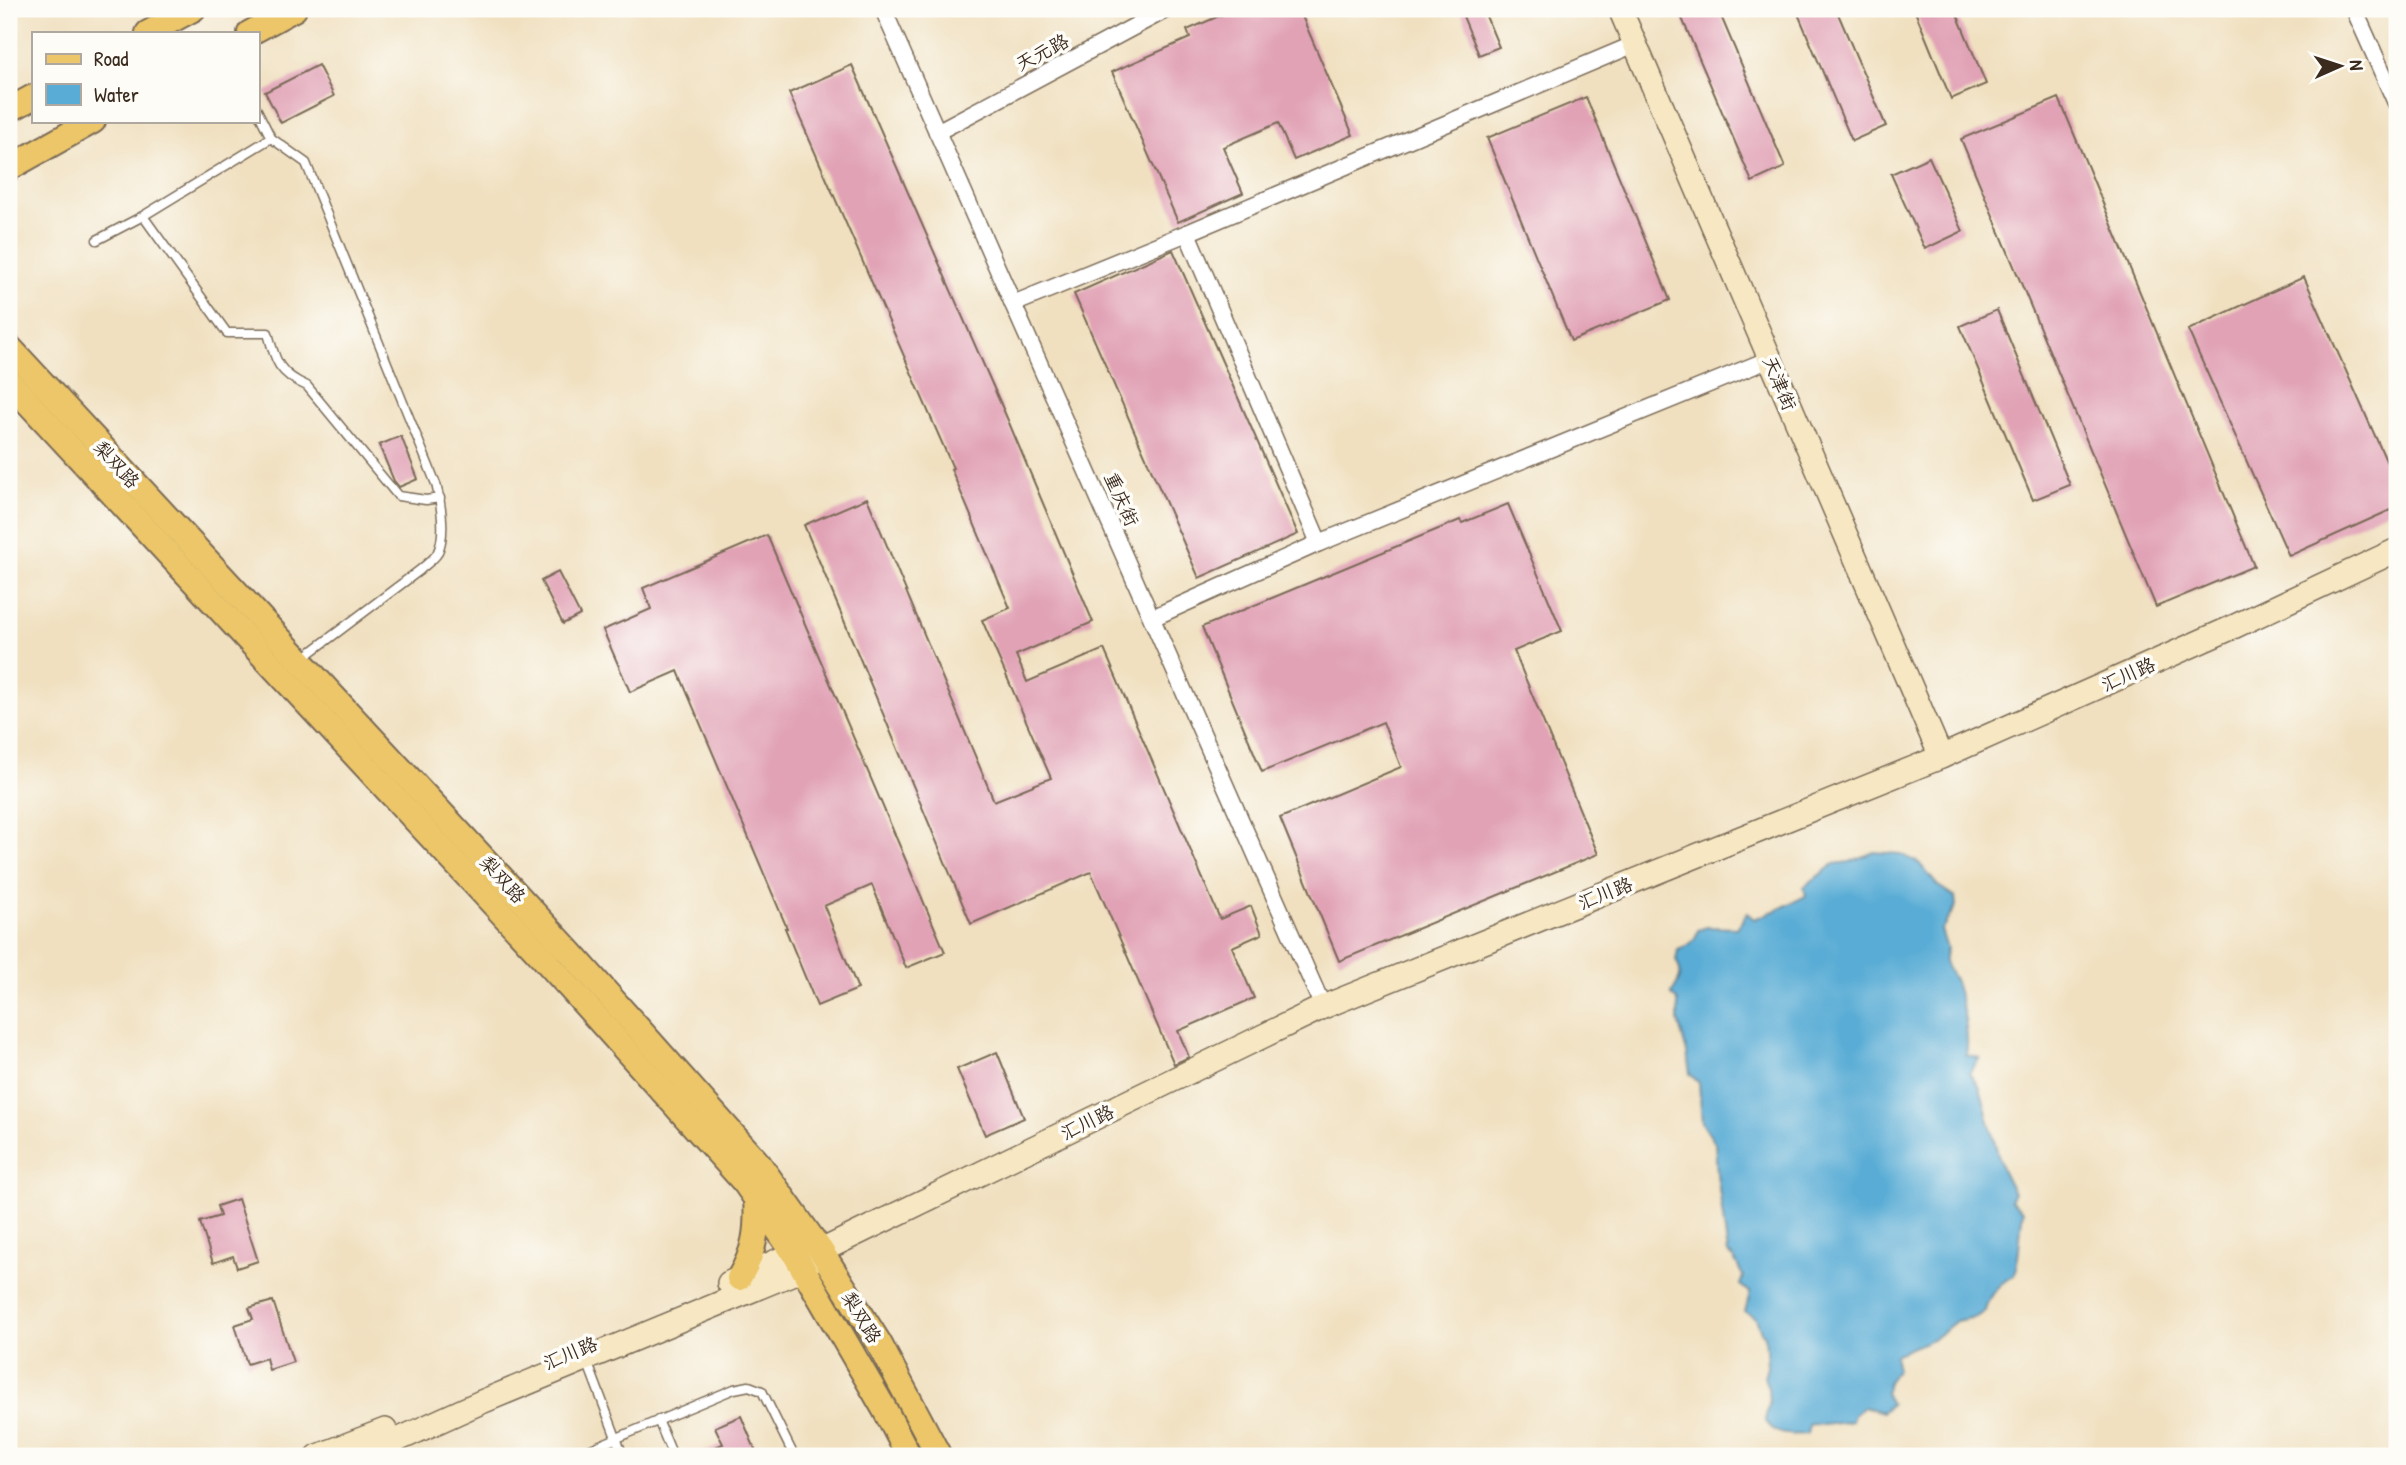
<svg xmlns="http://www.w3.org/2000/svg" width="2406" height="1465" viewBox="0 0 2406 1465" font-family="'Patrick Hand','LXGW WenKai TC',sans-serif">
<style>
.water{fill:#59acd5;stroke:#4a6b7a;stroke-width:2}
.building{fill:#e1a2b6}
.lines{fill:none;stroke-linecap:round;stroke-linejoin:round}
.lane-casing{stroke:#7a6a57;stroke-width:11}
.street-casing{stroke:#7a6a57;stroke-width:19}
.secondary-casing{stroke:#7a6a57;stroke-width:26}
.primary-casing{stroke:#7a6a57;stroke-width:28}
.lane{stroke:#fff;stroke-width:8}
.street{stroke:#fff;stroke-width:16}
.secondary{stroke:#f7e8c3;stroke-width:23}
.primary{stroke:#ecc669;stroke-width:24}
.labels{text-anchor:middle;stroke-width:7;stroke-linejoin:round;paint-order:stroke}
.street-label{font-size:19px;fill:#3b2a1e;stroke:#fdfcf7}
</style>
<rect width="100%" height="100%" fill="#fdfcf7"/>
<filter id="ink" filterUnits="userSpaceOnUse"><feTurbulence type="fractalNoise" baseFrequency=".0143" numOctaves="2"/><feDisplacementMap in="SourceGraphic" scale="14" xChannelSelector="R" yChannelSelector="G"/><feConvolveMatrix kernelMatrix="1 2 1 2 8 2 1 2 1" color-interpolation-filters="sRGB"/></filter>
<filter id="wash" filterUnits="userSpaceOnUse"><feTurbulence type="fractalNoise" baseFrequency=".00686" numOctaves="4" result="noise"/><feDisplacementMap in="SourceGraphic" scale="28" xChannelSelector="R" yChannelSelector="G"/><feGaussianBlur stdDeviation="1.57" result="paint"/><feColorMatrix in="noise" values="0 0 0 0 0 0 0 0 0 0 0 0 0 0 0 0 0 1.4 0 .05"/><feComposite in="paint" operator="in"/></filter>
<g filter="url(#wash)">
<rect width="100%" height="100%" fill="#f0e0c0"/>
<path class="water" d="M1874 852 1901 854 1919 863 1937 885 1955 897 1956 906 1941 930 1947 949C1940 965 1952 971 1956 985 1962 1004 1970 1036 1966 1055L1980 1058 1969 1073 1980 1088 2002 1169 2014 1193 2010 1200 2023 1211C2019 1233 2021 1254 2014 1275 1999 1284 1989 1293 1985 1311L1976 1317 1956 1321 1935 1338 1894 1355 1897 1369 1888 1382 1885 1393 1891 1404 1882 1412 1864 1407 1854 1415 1852 1421 1824 1425 1809 1424 1807 1434C1788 1435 1776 1437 1765 1420L1769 1404 1768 1388 1764 1377 1767 1366 1765 1335 1761 1332 1756 1318 1745 1312 1750 1292 1740 1285 1743 1276 1733 1257 1728 1254 1717 1174 1715 1143 1702 1123 1699 1083 1690 1074 1687 1053 1678 1021V1002L1671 994C1680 980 1684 975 1676 960L1678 950C1688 947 1696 940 1698 930L1707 927 1737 928 1747 913 1754 919 1779 909 1806 896 1804 887 1834 864 1850 862Z"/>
<g id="blocks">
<g class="building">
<path d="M1235 9H1299L1353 135 1294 160 1278 123 1223 147 1243 193 1178 222 1112 72 1190 38 1187 30Z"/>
<path d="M1460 9H1483L1499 47 1479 55Z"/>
<path d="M1678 9H1718L1785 167 1752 182Z"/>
<path d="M1796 9H1836L1886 126 1852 141Z"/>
<path d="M1914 9H1955L1986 84 1951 99Z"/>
<path d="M318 65 334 96 281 123 265 92Z"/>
<path d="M852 65 1007 418 1093 622 1016 655 1027 682 1104 649 1220 919 1251 906 1262 934 1232 947 1254 998 1178 1031 1189 1057 1174 1064 1091 872 971 924 804 525 867 498 994 801 1051 778 982 620 1010 608 951 469 953 468 789 93Z"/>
<path d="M1586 97 1670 300 1571 341 1487 138Z"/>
<path d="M2059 98 2254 566 2156 607 1961 139Z"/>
<path d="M1929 157 1963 231 1925 249 1891 174Z"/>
<path d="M1173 250 1298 534 1199 578 1074 294Z"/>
<path d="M2304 277 2397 485V507L2289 556 2188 330Z"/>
<path d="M1997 310 2070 485 2033 500 1960 326Z"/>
<path d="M401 436 418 479 399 487 394 481 379 445Z"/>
<path d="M1508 504 1562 631 1514 651 1598 854 1339 961 1280 818 1401 767 1383 722 1262 772 1202 627 1460 520 1462 523Z"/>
<path d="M767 535 945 952 906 968 872 885 824 906 858 989 817 1006 785 928H787L678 671 630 692 603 630 651 609 643 588Z"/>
<path d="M558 572 580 615 563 624 541 581Z"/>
<path d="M997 1052 1024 1118 985 1135 957 1069Z"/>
<path d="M238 1199 258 1261 237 1268 233 1256 213 1263 200 1222 220 1216 217 1206Z"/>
<path d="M273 1301 293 1362 269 1370 266 1358 247 1364 235 1325 253 1319 249 1308Z"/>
<path d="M741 1416 758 1456H693L723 1444 715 1427Z"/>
</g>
</g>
</g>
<g filter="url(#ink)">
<use href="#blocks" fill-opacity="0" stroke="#7a6a57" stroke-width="2"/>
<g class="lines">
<g class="lane-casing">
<g id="lane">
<path d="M257 110 271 138 306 163 436 484C441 504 447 534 437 554 433 560 425 565 420 570L303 658"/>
<path d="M143 216 227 333H268C275 361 279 374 307 386L398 496 426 500 440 498"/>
<path d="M97 240 143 216 271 138"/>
<path d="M587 1361 623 1456"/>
<path d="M658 1420 673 1456"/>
<path d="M574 1456 734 1389 749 1386 762 1391 794 1456"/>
</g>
</g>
<g class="street-casing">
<g id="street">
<path d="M883 9 1323 1007"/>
<path d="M2354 9 2397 105"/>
<path d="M937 132 1167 9"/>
<path d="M1187 233 1635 44"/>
<path d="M1013 304 1187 233 1319 543"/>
<path d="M1152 618 1319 543 1770 359"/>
</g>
</g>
<g class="secondary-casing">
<g id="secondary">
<path d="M1620 9 1941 757"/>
<path d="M729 1283 794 1253 810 1252"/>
<path d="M318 1456 385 1430"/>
<path d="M362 1456 479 1403 803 1269 821 1251 1323 1007 1941 757 2231 628 2397 550"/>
</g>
</g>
<g class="primary-casing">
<g id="primary">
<path d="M148 33 193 9"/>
<path d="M250 33 294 9"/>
<path d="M9 110 33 97"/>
<path d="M9 168 93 121"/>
<path d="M9 347 572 954 759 1164 821 1251 879 1343 939 1456"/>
<path d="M9 382 537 951 745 1183 794 1253 885 1410 909 1456"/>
<path d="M739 1278C755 1252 758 1229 756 1198"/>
</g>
</g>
<use href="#lane" class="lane"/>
<use href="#street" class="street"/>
<use href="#secondary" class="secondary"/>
<use href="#primary" class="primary"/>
</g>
</g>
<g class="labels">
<g class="street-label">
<text transform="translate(1042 52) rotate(-28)" y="7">天元路</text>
<text transform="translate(1780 383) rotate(67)" y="7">天津街</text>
<text transform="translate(117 464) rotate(47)" y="7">梨双路</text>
<text transform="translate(1122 499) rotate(66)" y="7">重庆街</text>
<text transform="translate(2128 674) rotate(-24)" y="7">汇川路</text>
<text transform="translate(503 879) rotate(47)" y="7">梨双路</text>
<text transform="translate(1605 893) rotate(-22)" y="7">汇川路</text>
<text transform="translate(1087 1122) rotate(-26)" y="7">汇川路</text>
<text transform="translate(862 1317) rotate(58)" y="7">梨双路</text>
<text transform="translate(570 1353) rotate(-23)" y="7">汇川路</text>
</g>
</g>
<rect width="2406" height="1465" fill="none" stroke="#fdfcf7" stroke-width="35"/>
<rect x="32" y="32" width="228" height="91" fill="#fdfcf7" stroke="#afa8a0" stroke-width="2"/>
<rect x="46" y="54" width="35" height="10" fill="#ecc669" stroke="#afa8a0" stroke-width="2"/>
<text x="94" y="66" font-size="21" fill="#3b2a1e">Road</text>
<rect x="46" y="84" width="35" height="21" fill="#59acd5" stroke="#afa8a0" stroke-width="2"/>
<text x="94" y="102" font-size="21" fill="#3b2a1e">Water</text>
<g transform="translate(2340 66) rotate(87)" stroke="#fdfcf7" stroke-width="5" paint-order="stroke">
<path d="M0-5L12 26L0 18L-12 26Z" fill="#3b2a1e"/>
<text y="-10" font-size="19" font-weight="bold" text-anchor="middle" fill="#3b2a1e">N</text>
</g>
</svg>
